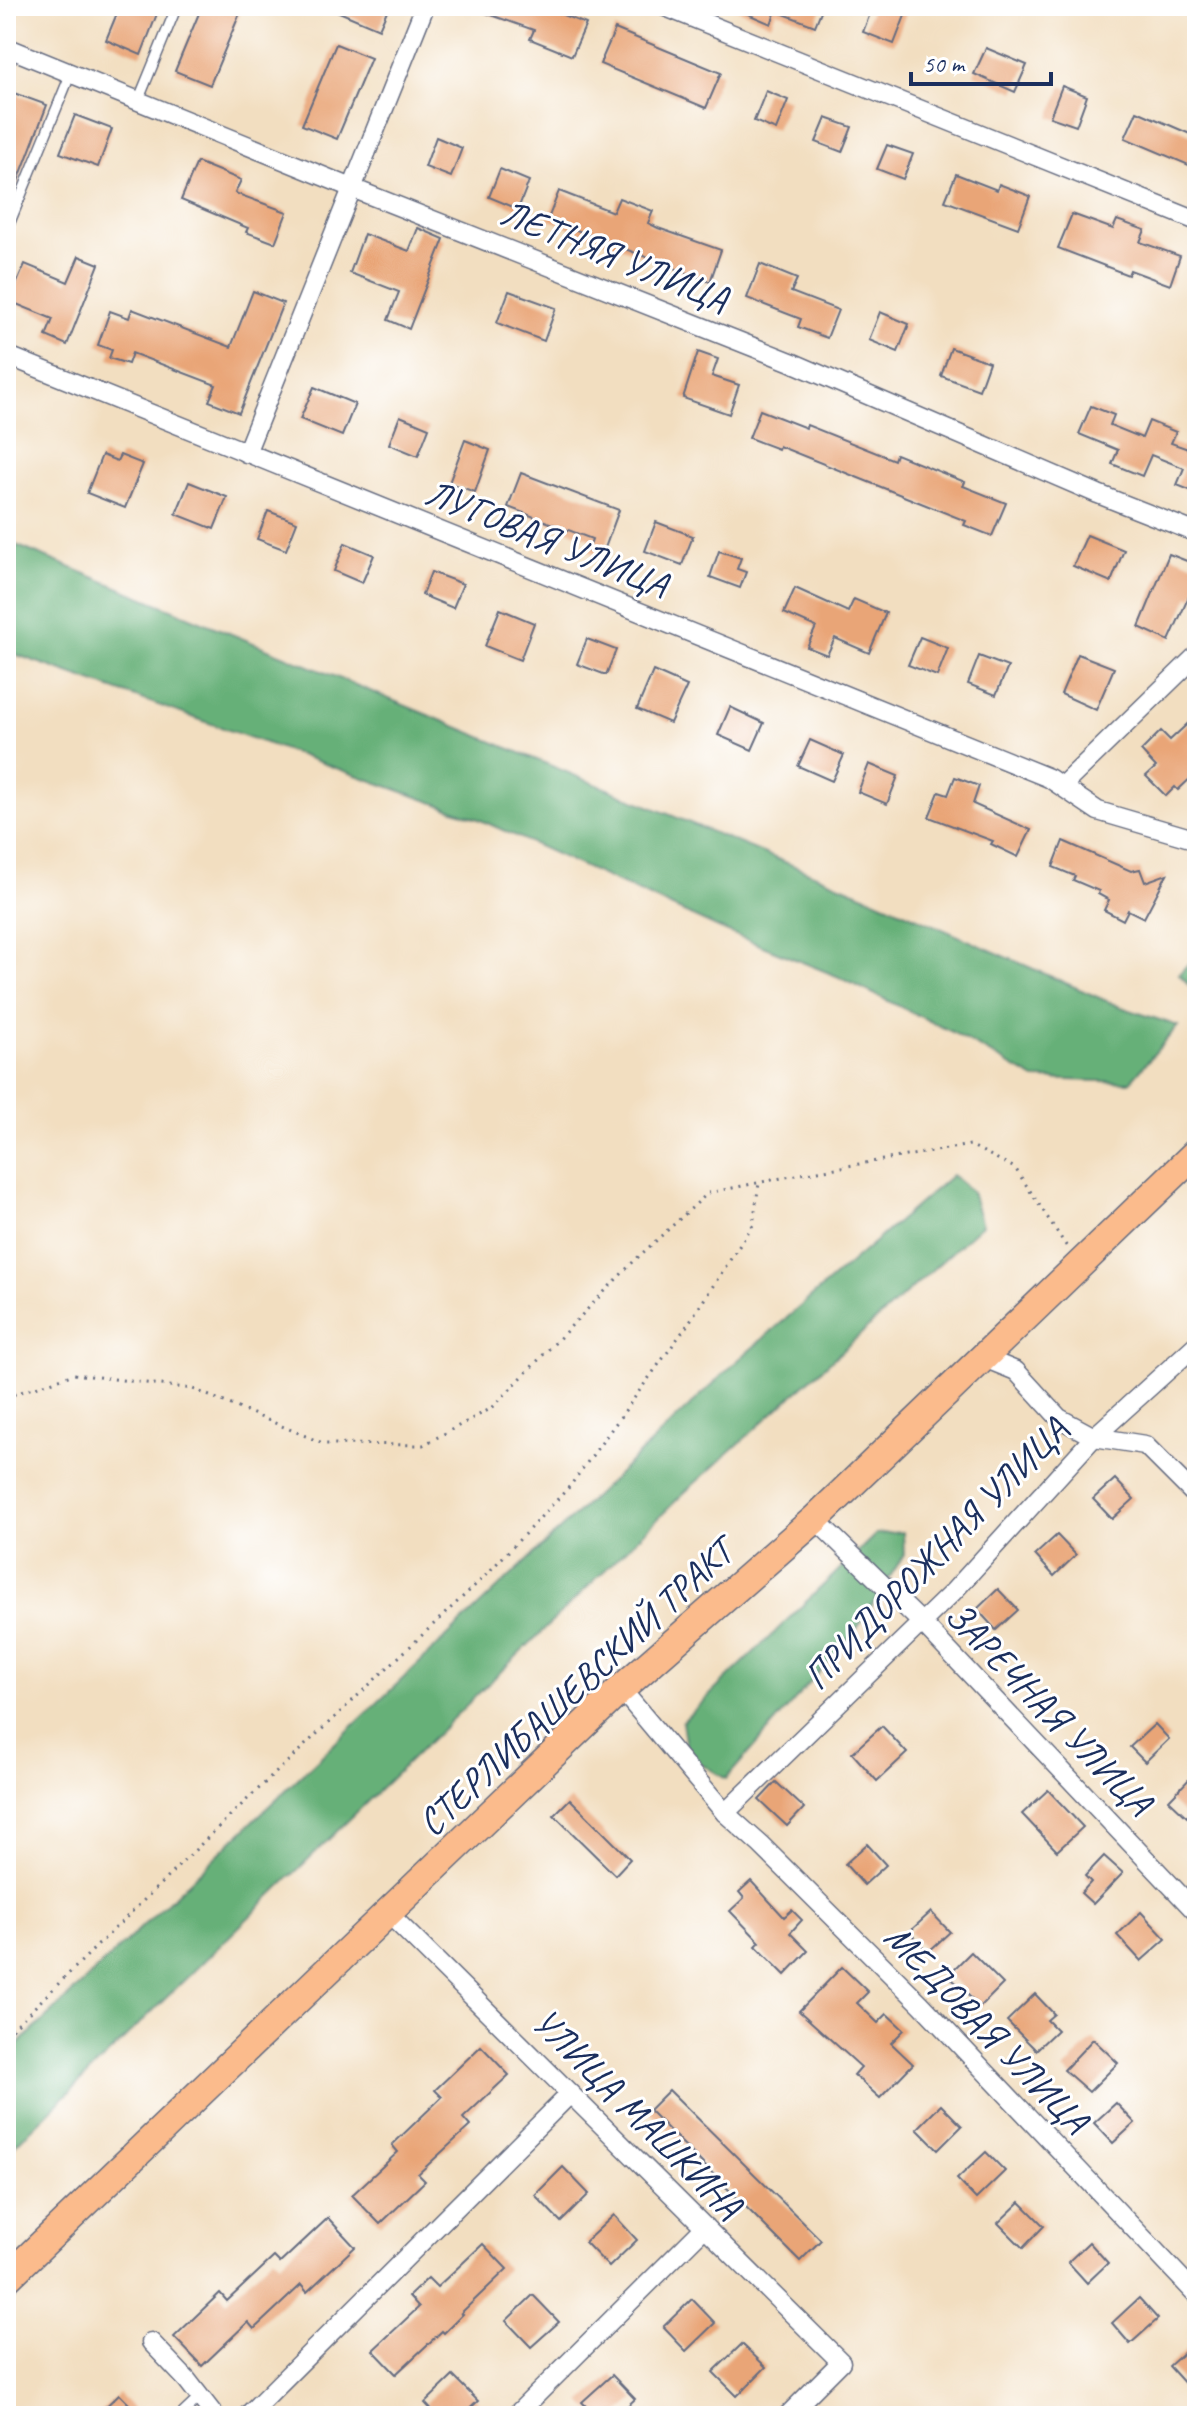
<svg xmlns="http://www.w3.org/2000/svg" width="1203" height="2422" viewBox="0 0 1203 2422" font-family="Caveat,sans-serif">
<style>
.forest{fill:#66b078;stroke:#40706b;stroke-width:2}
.building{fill:#e9a577}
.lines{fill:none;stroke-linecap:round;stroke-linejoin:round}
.service-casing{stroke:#666c80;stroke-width:12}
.minor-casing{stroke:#666c80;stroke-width:21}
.primary-casing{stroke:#666c80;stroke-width:31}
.path{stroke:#666c80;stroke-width:3;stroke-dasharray:2 6;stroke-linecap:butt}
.service{stroke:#fff;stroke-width:9}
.minor{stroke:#fff;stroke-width:18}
.primary{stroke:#fbbb8c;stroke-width:28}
.labels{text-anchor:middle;stroke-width:6;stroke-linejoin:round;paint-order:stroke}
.street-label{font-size:38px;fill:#1b2f5e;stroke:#fff}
</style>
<rect width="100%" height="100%" fill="#fff"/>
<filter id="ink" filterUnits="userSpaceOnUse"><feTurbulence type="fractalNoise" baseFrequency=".0125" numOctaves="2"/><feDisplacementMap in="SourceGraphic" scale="16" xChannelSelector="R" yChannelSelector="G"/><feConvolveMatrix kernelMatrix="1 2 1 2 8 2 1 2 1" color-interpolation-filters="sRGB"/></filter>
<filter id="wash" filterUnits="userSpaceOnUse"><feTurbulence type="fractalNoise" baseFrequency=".006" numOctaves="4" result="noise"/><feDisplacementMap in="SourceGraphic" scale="32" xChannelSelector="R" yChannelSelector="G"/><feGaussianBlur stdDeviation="1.8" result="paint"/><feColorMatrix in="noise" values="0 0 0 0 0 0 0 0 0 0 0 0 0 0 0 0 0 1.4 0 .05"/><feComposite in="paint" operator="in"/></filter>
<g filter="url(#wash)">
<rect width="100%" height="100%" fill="#f2dec0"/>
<g class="forest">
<path d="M6 541 872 898 1118 1006 1178 1026 1130 1082 1035 1079 950 1031 839 977 723 930 474 817 6 651Z"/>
<path d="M1197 954V993L1179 974Z"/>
<path d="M952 1175 972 1192 982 1225 684 1493 6 2154V2056L736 1362Z"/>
<path d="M903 1532 904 1555 856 1630 726 1779 687 1755 682 1722 876 1534Z"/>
</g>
<g id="blocks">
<g class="building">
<path d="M120 6H160L141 55 106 40Z"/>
<path d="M202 6H243L210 85 175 71Z"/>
<path d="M325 6H389L379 29Z"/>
<path d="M472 6H540L586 24 572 56 530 39 534 30 471 8Z"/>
<path d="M729 6H823L815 26 776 11 771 24Z"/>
<path d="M873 6H889L906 13 894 44 863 32Z"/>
<path d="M615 29 721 73 706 108 600 64Z"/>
<path d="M336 44 371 58 337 139 302 125Z"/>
<path d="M986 48 1027 65 1015 92 974 74Z"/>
<path d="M1062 86 1087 96 1076 126 1050 117Z"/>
<path d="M766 91 788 100 776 130 754 121Z"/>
<path d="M11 92 47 105 7 210 6 106Z"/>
<path d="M1137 111 1197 137V150L1191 166 1125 138Z"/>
<path d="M75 115 112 129 98 167 60 153Z"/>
<path d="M826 118 852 127 842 152 816 142Z"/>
<path d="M436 137 462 148 451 177 425 167Z"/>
<path d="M887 145 913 154 903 179 877 169Z"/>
<path d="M197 162 241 180 235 193 287 212 275 243 246 232 248 228 181 200Z"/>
<path d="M500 169 529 181 518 209 489 197Z"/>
<path d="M956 174 997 190 999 184 1030 196 1018 228 945 201Z"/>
<path d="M559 191 613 212 619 198 653 211 648 223 658 228 721 250 710 282 548 219Z"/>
<path d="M1072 214 1113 229 1117 220 1145 230 1140 242 1180 256 1170 285 1130 270 1128 275 1058 248Z"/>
<path d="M418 228 444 239 409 329 388 320 399 292 350 273 364 234 409 251Z"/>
<path d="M79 256 99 264 67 345 46 336 53 319 9 301 25 264 68 282Z"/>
<path d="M760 264 797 279 791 292 838 310 827 338 798 327 801 319 747 298Z"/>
<path d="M253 291 283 303 239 413 209 401 216 385 132 353 128 364 109 358 112 350 98 345 110 311 129 318 132 309 231 347Z"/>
<path d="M509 291 556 308 544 341 497 323Z"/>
<path d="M880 312 909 324 898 352 869 340Z"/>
<path d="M951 348 989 362 979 390 941 376Z"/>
<path d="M698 352 718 359 712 376 739 385 729 414 683 398Z"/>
<path d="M314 387 355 404 342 436 300 419Z"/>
<path d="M1091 406 1114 415 1110 425 1142 438 1149 421 1176 432 1171 443 1191 450 1197 437V479L1192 491 1177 485 1184 468 1151 455 1142 476 1112 464 1118 450 1079 434Z"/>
<path d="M760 410 806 428 807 425 894 460 896 454 965 482 963 486 1006 503 992 536 964 525 966 521 911 499 779 446 778 449 749 438Z"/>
<path d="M400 416 429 428 418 456 389 444Z"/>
<path d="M465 440 490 450 475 492 449 483Z"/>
<path d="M102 455 117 461 120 455 143 464 125 508 87 493Z"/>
<path d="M521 473 619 510 602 556 588 551 592 539 508 507Z"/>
<path d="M189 482 227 497 214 529 176 514Z"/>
<path d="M268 511 297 522 286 550 257 539Z"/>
<path d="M656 522 693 536 682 565 645 551Z"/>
<path d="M1087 535 1124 550 1111 582 1073 566Z"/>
<path d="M345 543 374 555 362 583 334 571Z"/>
<path d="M719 551 741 558 737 569 746 572 740 588 710 577Z"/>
<path d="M1169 554 1197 565V586L1193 598 1189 596 1169 641 1139 627Z"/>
<path d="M431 572 463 584 453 608 422 595Z"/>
<path d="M795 588 848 612 854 599 886 613 869 653 835 638 827 655 807 647 816 627 784 613Z"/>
<path d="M500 609 534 623 520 660 485 646Z"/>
<path d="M920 637 948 648 937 676 908 665Z"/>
<path d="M587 639 616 650 606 675 577 664Z"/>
<path d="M1078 654 1114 668 1096 710 1061 694Z"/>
<path d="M979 656 1008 667 996 695 968 684Z"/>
<path d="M653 671 687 686 670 723 637 709Z"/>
<path d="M730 707 764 723 752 750 718 735Z"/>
<path d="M1197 715V772L1178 790 1175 787 1166 796 1146 776 1156 767 1141 751 1161 731 1170 740Z"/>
<path d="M810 740 844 755 832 781 798 766Z"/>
<path d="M869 764 898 776 887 804 858 792Z"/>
<path d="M955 777 979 786 973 804 1031 830 1018 857 991 844 993 841 929 817 939 792 948 795Z"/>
<path d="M1063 841 1131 871 1140 869 1145 882 1167 874 1144 918 1128 910 1123 920 1104 910 1109 900 1098 894 1099 891 1073 880 1075 876 1053 867Z"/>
<path d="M1115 1479 1134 1499 1112 1519 1093 1499Z"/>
<path d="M1057 1535 1076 1555 1054 1576 1035 1555Z"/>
<path d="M998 1589 1018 1610 996 1630 977 1609Z"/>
<path d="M1155 1724 1169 1739 1145 1762 1130 1747Z"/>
<path d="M882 1726 907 1753 877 1781 852 1753Z"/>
<path d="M1197 1771V1806L1187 1817 1169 1800Z"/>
<path d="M776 1782 804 1808 787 1826 759 1800Z"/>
<path d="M1048 1790 1083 1827 1057 1851 1022 1814Z"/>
<path d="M570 1799 630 1859 615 1875 554 1815Z"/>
<path d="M867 1844 886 1865 864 1885 845 1864Z"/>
<path d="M1104 1856 1123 1873 1093 1904 1081 1893 1091 1882 1085 1876Z"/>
<path d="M751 1881 784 1917 792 1910 802 1920 790 1933 808 1951 785 1975 756 1946 760 1942 730 1911 744 1898 739 1892Z"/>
<path d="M931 1912 950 1932 928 1952 909 1932Z"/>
<path d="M1141 1912 1166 1939 1141 1961 1117 1935Z"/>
<path d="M971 1952 1003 1984 980 2007 948 1975Z"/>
<path d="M842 1967 868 1992 857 2003 878 2023 887 2014 904 2030 891 2043 913 2064 880 2098 854 2075 861 2067 799 2011Z"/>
<path d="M1035 1994 1054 2014 1047 2020 1057 2030 1036 2050 1007 2021Z"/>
<path d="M1093 2039 1118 2063 1089 2092 1064 2070Z"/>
<path d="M481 2046 509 2075 463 2118 470 2126 418 2174 425 2181 380 2224 352 2195 398 2152 392 2145 442 2097 435 2090Z"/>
<path d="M669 2090 821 2240 800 2261 649 2110Z"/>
<path d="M1116 2103 1135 2123 1113 2143 1094 2123Z"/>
<path d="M941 2105 962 2126 938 2150 917 2129Z"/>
<path d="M986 2152 1005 2171 976 2199 957 2179Z"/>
<path d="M563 2167 589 2194 561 2222 535 2195Z"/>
<path d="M1020 2202 1044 2226 1023 2248 998 2223Z"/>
<path d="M614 2215 637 2240 609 2267 585 2242Z"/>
<path d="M328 2218 355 2247 307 2292 301 2285 254 2329 248 2322 202 2366 174 2337 220 2293 227 2301 274 2257 280 2263Z"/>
<path d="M1089 2242 1108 2263 1087 2283 1068 2262Z"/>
<path d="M483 2244 507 2269 461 2313 463 2314 444 2333 442 2331 396 2374 373 2350 419 2307 409 2296 428 2278 437 2287Z"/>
<path d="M533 2295 559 2322 531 2347 506 2321Z"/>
<path d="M1139 2298 1158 2319 1130 2344 1112 2323Z"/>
<path d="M692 2299 715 2323 686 2351 663 2327Z"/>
<path d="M1197 2341V2379L1188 2387 1169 2366Z"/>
<path d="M742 2344 766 2367 737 2396 713 2372Z"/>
<path d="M612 2375 635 2399 617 2416H595L582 2402Z"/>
<path d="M453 2376 478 2401 462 2416H437L425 2403Z"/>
<path d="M119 2394 141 2416H96Z"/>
</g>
</g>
</g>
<g filter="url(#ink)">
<use href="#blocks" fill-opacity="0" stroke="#666c80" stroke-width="2"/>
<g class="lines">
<g class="service-casing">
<g id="service">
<path d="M138 101 177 6"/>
<path d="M6 232 71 73"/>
<path d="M180 2416 201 2396"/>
</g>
</g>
<g class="minor-casing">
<g id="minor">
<path d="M663 6 1197 221"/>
<path d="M6 47 352 188 791 362 1098 494 1197 533"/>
<path d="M6 355 1049 778 1098 811 1197 840"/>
<path d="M246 453 425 6"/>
<path d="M1063 785 1197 655"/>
<path d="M984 1358 1016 1371 1059 1418 1094 1437 1145 1445 1197 1497"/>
<path d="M815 1519 921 1622 1197 1913"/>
<path d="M621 1689 725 1813 761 1845 921 2004 1197 2295"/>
<path d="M725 1813 953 1592 1094 1437 1197 1344"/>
<path d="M388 1913 841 2362 787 2416"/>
<path d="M151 2342 187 2380 215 2416"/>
<path d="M247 2416 570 2094"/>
<path d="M515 2416 705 2227"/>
</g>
</g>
<g class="primary-casing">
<path id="primary" d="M6 2279 621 1689 815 1519 1197 1152"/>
</g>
<g class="path">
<path d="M6 1397 74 1374 193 1389 325 1444 423 1445 492 1408 635 1260 708 1193 801 1174 970 1145 1015 1168 1067 1247"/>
<path d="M6 2035 235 1811 485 1576 570 1486 686 1327 753 1225 759 1183"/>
</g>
<use href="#service" class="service"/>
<use href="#minor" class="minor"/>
<use href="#primary" class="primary"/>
</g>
</g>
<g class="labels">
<g class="street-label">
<text transform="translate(615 255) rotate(22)" y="13">ЛЕТНЯЯ УЛИЦА</text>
<text transform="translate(547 538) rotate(22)" y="13">ЛУГОВАЯ УЛИЦА</text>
<text transform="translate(935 1553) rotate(-46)" y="13">ПРИДОРОЖНАЯ УЛИЦА</text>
<text transform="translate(575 1687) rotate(-43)" y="13">СТЕРЛИБАШЕВСКИЙ ТРАКТ</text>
<text transform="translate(1049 1708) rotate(46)" y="13">ЗАРЕЧНАЯ УЛИЦА</text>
<text transform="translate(987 2028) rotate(46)" y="13">МЕДОВАЯ УЛИЦА</text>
<text transform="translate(638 2113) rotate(45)" y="13">УЛИЦА МАШКИНА</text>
</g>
</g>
<rect width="1203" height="2422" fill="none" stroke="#fff" stroke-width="32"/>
<path d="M911 72v12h140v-12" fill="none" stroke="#1b2f5e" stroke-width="4"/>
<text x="923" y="72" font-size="24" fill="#1b2f5e" stroke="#ffffff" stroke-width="6" paint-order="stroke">50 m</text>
</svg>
